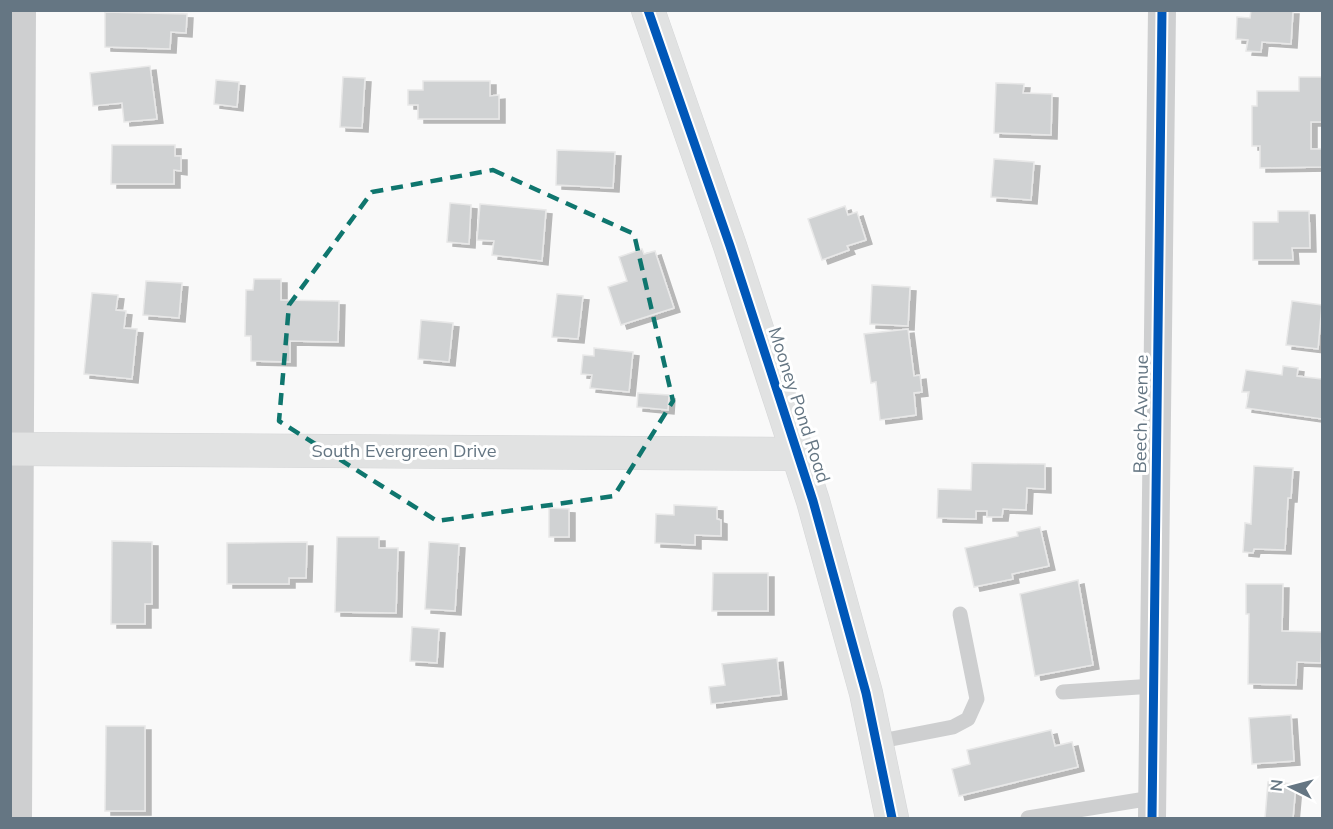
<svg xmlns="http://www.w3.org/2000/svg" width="1333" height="829" viewBox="0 0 1333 829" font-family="Mulish,sans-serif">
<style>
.building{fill:#d0d2d3;stroke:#e8e8e8;stroke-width:1.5;filter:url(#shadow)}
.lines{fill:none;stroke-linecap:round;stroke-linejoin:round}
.secondary-casing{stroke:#d5d6d7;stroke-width:34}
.lane{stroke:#cecfd0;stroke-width:15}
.street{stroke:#cecfd0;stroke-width:28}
.secondary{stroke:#e1e2e2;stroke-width:33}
.cycleway-casing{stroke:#fff;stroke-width:13}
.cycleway{stroke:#0057b8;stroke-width:9}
.marked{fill:none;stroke:#0f766e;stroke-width:4.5;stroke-dasharray:12 8;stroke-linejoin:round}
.labels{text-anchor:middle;stroke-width:6;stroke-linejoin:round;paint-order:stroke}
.street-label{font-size:18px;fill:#657683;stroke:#fff}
</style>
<defs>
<filter id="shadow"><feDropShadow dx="6" dy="4" stdDeviation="0" flood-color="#0004"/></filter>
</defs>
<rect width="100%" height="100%" fill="#f9f9f9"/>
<g class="building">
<path d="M1251 10H1293L1291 44 1262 42 1261 52 1246 51 1248 40 1236 39 1237 17 1250 18Z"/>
<path d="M105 12 187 14 186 33 171 32 170 49 105 47Z"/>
<path d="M150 66 157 119 124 122 122 103 93 106 90 73Z"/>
<path d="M343 77 365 78 362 128 340 127Z"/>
<path d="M1299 77H1322V122H1311V149H1322V167L1260 168V146H1252V106H1257V91H1299Z"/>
<path d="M216 80 239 82 237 107 214 104Z"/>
<path d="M423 81H490V96L499 95V119H418V105H408V90H423Z"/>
<path d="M996 83 1024 84 1023 93 1052 94 1051 135 994 133Z"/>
<path d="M112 145H175V156H181V171L174 170V184H111Z"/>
<path d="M557 150 615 152 613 188 556 185Z"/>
<path d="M994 159 1034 162 1031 200 991 197Z"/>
<path d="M450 203 471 205 469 244 447 242Z"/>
<path d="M480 204 546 210 542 261 492 255 494 241 477 240Z"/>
<path d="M845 206 848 215 857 212 866 240 847 246 849 250 822 260 808 219Z"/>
<path d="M1278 211H1309L1310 248H1292L1293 260H1253V222H1278Z"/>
<path d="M642 249 644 254 655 251 674 308 621 325 608 287 627 281 619 257Z"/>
<path d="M254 279H281V300L339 301 338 342 290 341V362L251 361V336H245L246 290H253Z"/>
<path d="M146 281 182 283 179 318 143 315Z"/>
<path d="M872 285 910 287 908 326 870 324Z"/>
<path d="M92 293 118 295 116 310 126 311 124 328 137 329 132 379 84 374Z"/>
<path d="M557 294 583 296 578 339 552 337Z"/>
<path d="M1292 301 1322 305 1318 349 1286 345Z"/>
<path d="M421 320 453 323 449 362 418 359Z"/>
<path d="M908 329 914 376 920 375 922 392 914 393 916 415 880 420 876 382 871 383 864 334Z"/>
<path d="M594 348 633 352 629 392 590 388 592 375 581 374 583 355 594 356Z"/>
<path d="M1283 366 1298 368 1297 376 1322 379V419L1246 408 1249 392H1242L1246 370 1282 375Z"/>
<path d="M638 393 669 395 668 410 637 407Z"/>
<path d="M972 463 1045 464V489L1027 488 1026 510 1003 509 1002 517H987V511H976V519L937 518 938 489 971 490Z"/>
<path d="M1254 466 1293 468 1291 498H1288L1285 550 1254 549 1253 553 1243 552 1245 523 1251 524Z"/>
<path d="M674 505 717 507V519L721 520V536L695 535V545L655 543 656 514 674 515Z"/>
<path d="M549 508 569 509V537H549Z"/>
<path d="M1040 527 1049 566 1012 574 1013 579 974 587 965 548 1018 536 1017 532Z"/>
<path d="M337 537H379V548H398L396 613 335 612Z"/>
<path d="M112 541 152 542V604H145V624H111Z"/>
<path d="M307 542 306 578H289V584H227V543Z"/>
<path d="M429 542 459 544 455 611 425 609Z"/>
<path d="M713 573H768V611H712Z"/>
<path d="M1078 580 1093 665 1035 676 1020 594Z"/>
<path d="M1246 584H1283L1282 631 1322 632 1321 663 1297 662 1296 685 1248 684 1249 614H1246Z"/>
<path d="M412 627 439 629 437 663 410 661Z"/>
<path d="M777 658 781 695 711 704 709 687 725 685 722 664Z"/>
<path d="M1291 715 1294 761 1252 764 1249 718Z"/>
<path d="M106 726H145V811H105Z"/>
<path d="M1051 730 1055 746 1072 742 1078 767 959 796 952 769 970 764 967 750Z"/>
<path d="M1268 782 1296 784 1293 818H1265Z"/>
</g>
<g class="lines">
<g class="secondary-casing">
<g id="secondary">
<path d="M648 10 730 246 813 501 866 693 892 818"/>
<path d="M10 449 798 454"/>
</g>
</g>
<g class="lane">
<path d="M1063 692 1154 686"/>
<path d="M876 742 953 727 968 719 977 699 960 614"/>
<path d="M1028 818 1152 798"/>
</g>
<g class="street">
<path d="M18 818 22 10"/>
<path d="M1152 818 1162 10"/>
</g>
<use href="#secondary" class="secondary"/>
<g class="cycleway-casing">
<g id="cycleway">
<path d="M648 10 730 246 813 501 866 693 892 818"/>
<path d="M1152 818 1162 10"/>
</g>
</g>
<use href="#cycleway" class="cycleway"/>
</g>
<path class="marked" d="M493 170 634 234 673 401 614 496 437 521 279 421 289 305 372 192Z"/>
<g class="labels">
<g class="street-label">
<text transform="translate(799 405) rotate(72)" y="6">Mooney Pond Road</text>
<text transform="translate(1141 414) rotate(-89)" y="6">Beech Avenue</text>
<text x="404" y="457">South Evergreen Drive</text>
</g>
</g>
<rect width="1333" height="829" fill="none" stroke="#657683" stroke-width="24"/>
<g transform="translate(1291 787) rotate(276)" stroke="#ffffff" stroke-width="4.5" paint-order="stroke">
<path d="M0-4.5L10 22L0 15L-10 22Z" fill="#657683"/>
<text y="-9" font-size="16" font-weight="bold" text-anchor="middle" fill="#657683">N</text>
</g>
</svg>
